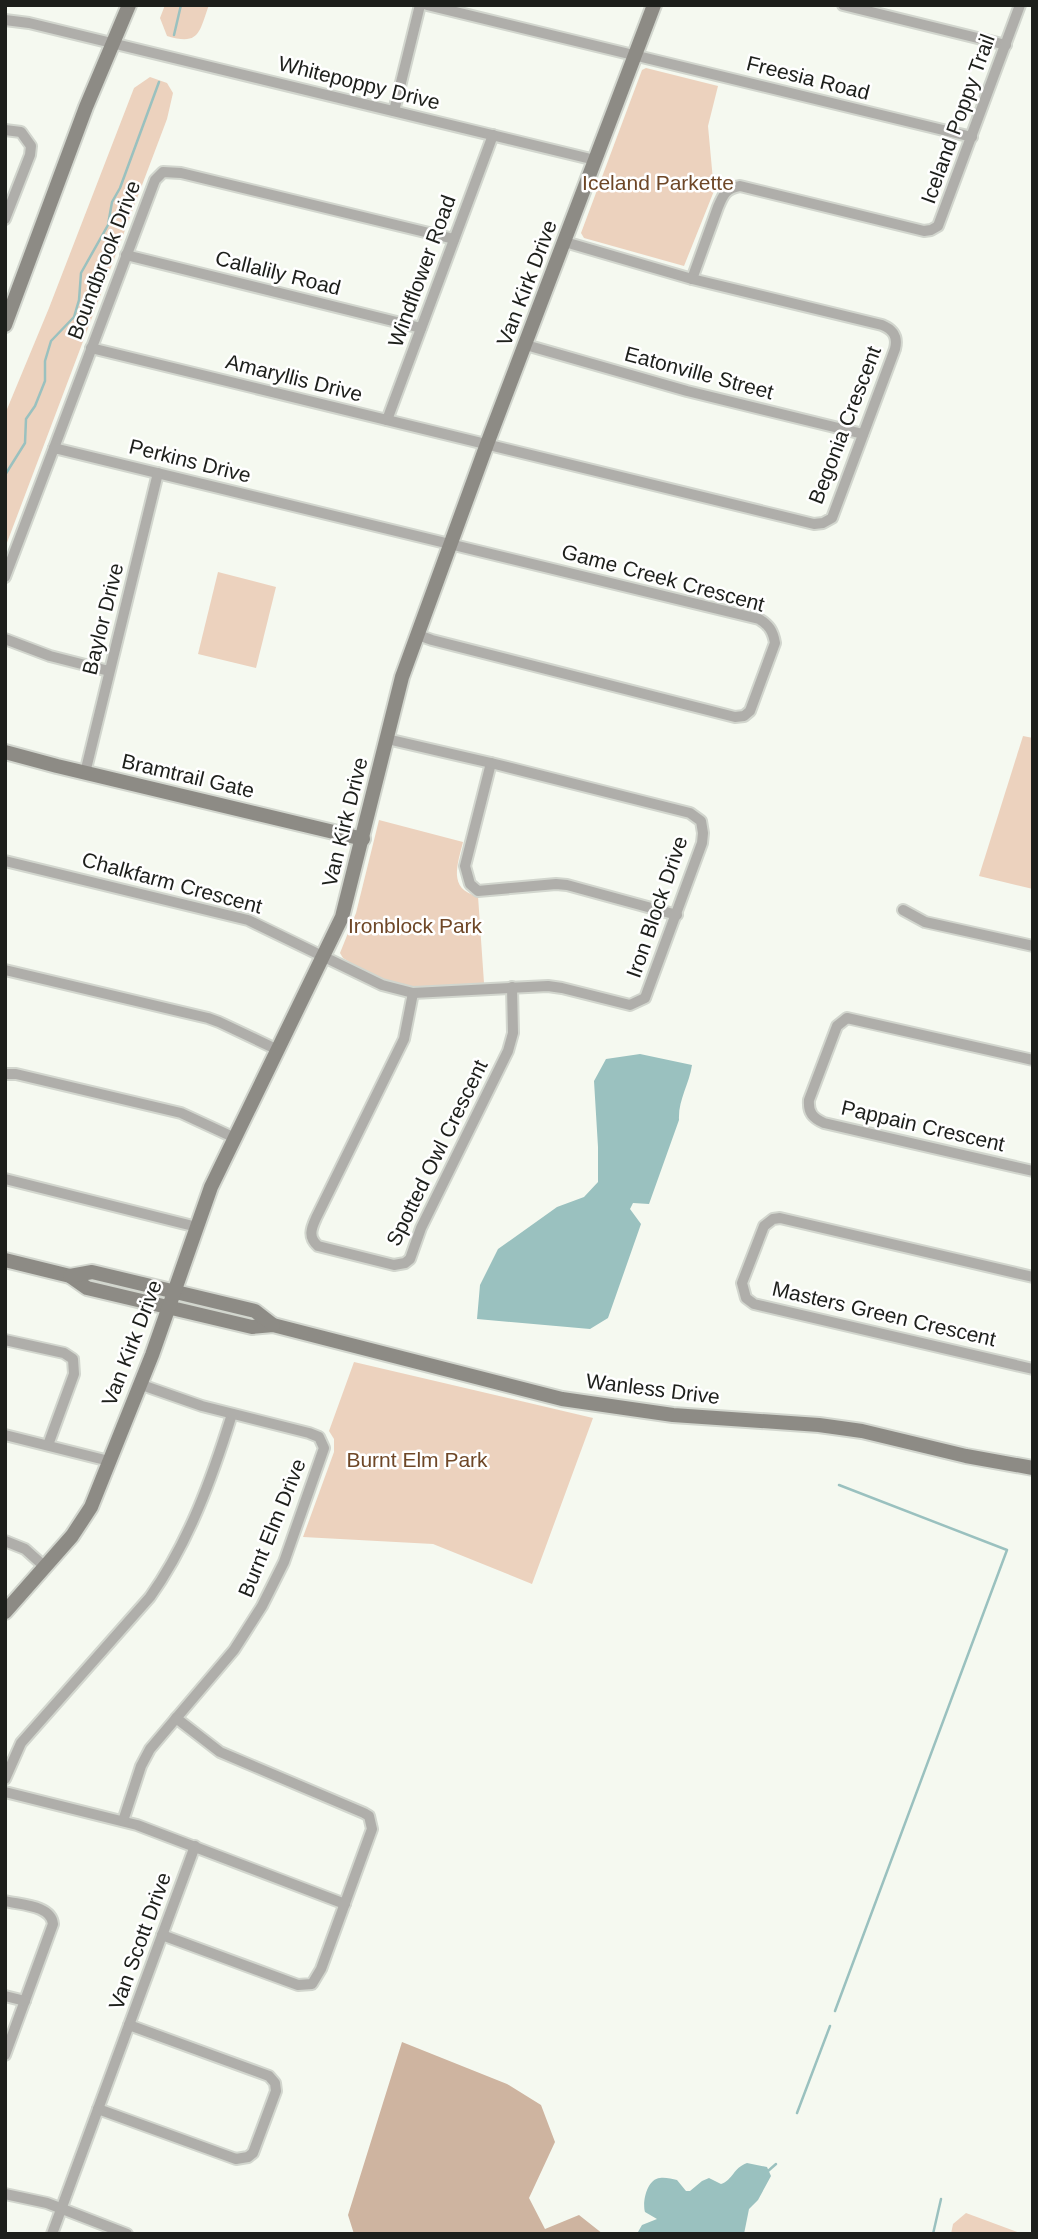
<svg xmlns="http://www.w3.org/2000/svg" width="1038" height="2239" viewBox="0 0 1038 2239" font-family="Helvetica,sans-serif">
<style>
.green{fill:#ecd2be}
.forest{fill:#ceb4a0}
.water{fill:#9ac1bf}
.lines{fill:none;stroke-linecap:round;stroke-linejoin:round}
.stream{stroke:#9ac1bf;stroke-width:2.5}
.street-casing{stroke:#d2d6ce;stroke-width:14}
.secondary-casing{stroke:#d2d6ce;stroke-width:18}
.street{stroke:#afaeaa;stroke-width:10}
.secondary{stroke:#8d8b85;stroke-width:14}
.labels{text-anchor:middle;stroke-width:5;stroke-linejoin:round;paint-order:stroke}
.street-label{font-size:21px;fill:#1d1f1b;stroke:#fff}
.park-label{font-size:21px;fill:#6e4727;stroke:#fff}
</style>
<rect width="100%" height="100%" fill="#f5f9f0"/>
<g class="green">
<path d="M165 5H209C199 32 200 46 167 36L160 18Z"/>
<path d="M646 68 718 86 708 126 714 191 684 266 584 238 581 233 642 70Z"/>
<path d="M150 77 167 83 173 93 167 119 5 548V414L49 308 134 88Z"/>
<path d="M218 572 276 587 256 668 198 654Z"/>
<path d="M1023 736 1033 738V889L979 876Z"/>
<path d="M379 820 463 842C458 863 447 890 478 896L484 983 412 987C388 983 363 971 343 958L340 953 356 913Z"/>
<path d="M354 1362 593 1418 532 1584 433 1544 303 1537 334 1452V1439L329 1431Z"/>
<path d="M966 2213 1023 2234H951L953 2224Z"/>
</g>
<path class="forest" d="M402 2042 507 2084 541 2105 555 2142 529 2198 545 2229 579 2215 603 2234H354L348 2215Z"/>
<g class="water">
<path d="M640 1054 692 1065C689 1085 678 1100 679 1120L649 1204 633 1203 630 1209 641 1224 608 1318 590 1329 477 1319 480 1285 498 1249 557 1207 584 1197 598 1182V1147L594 1081 606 1059Z"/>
<path d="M747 2163 767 2167 771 2176 758 2200 749 2209 744 2234H639L638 2232 642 2225 657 2219 645 2212C642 2202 647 2179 660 2178 665 2177 672 2179 677 2180L686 2191H690L702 2181 709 2178 721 2184C733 2180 733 2168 747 2163Z"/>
</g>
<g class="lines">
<g class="stream">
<path d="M174 35 181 5"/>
<path d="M5 475 25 443 26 419 35 406 45 381V361L51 341 74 317 79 300 81 273 108 225 112 202 120 188 159 82"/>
<path d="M835 2011 1007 1550 839 1485"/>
<path d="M797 2113 830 2026"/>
<path d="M768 2171 776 2164"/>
<path d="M933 2234 941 2199"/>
</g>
<g class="street-casing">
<g id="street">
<path d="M427 5 972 137"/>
<path d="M843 5 1006 45"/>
<path d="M5 20 29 23 595 160"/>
<path d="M394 111 420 5"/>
<path d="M5 130 21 132 31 146 30 155 5 219"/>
<path d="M126 255 421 328"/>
<path d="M692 279 718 207C723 195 726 188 740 186L924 231 931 230 938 226 1020 5"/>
<path d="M526 345 687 391 863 434"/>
<path d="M91 348 814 524 823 523 832 518 895 349C898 337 894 330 882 325L692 279 565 242"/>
<path d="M387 420 493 135"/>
<path d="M54 448 155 180 163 172 181 173 454 239"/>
<path d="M5 577 54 448 759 619C769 625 773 631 775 643L750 711 744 716 735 717 432 640 418 635"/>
<path d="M5 639 50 656 109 671"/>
<path d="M491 763 465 866 470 884 478 891 556 884 567 885 677 915"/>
<path d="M85 773 158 473"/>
<path d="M5 861 248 920 382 985 413 993 548 986 562 988 630 1005 645 998 702 843 703 833 701 821 690 813 491 763 387 739"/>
<path d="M903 910 925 922 1033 946"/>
<path d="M5 970 208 1018 219 1022 278 1050"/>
<path d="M413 993 404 1039 316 1218C311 1229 308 1237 318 1246L394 1265 405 1263 410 1259 421 1228 508 1051 513 1033 512 987"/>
<path d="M1033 1060 847 1018 837 1026 809 1100C808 1113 813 1118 824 1123L1033 1171"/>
<path d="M5 1074H16L181 1113 235 1138"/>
<path d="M5 1179 197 1227"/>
<path d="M1033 1277 780 1218 773 1219 764 1226 742 1283 746 1298 754 1304 1033 1369"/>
<path d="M5 1340 64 1353 73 1359 74 1374 48 1445"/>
<path d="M5 1435 109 1461"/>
<path d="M5 1541 25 1549 45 1567"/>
<path d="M5 1779 21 1743 150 1597C189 1542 212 1478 232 1414"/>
<path d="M5 1792 137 1825 345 1904"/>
<path d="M123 1821 141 1766 150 1749 234 1650 262 1606 284 1562 324 1448 319 1437 309 1433 202 1406 139 1384"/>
<path d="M5 1901C21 1905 51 1905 53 1924L5 2055"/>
<path d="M162 1935 298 1985 312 1984 321 1969 372 1829 369 1816 364 1813 220 1752 176 1718"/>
<path d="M5 1996 25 2001"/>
<path d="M98 2109 236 2159 248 2157 253 2153 276 2091 275 2083 269 2076 129 2025"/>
<path d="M5 2194 47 2203 127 2234"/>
<path d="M52 2234 195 1846"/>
</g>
</g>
<g class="secondary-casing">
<g id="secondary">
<path d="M5 325 86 107 129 5"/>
<path d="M5 752 57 766 363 839"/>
<path d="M5 1260 70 1276 87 1288 252 1327 273 1325 562 1399 673 1415 819 1425 862 1431 966 1456 1033 1468"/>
<path d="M70 1276 92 1272 255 1311 273 1325"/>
<path d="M5 1612 72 1536 91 1507 152 1355 211 1187 342 917 402 677 487 444 654 5"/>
</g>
</g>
<use href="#street" class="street"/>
<use href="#secondary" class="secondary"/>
</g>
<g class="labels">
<g class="street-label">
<text transform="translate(808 78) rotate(14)" y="7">Freesia Road</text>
<text transform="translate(359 83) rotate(14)" y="7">Whitepoppy Drive</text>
<text transform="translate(958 119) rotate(-70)" y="7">Iceland Poppy Trail</text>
<text transform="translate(104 260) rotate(-69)" y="7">Boundbrook Drive</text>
<text transform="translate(422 271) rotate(-70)" y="7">Windflower Road</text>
<text transform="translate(278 273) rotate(14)" y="7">Callalily Road</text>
<text transform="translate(527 283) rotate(-69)" y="7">Van Kirk Drive</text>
<text transform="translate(699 373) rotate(15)" y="7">Eatonville Street</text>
<text transform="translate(294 378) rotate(14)" y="7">Amaryllis Drive</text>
<text transform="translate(845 425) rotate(-69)" y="7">Begonia Crescent</text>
<text transform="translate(190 461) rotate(14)" y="7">Perkins Drive</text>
<text transform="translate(663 578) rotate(15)" y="7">Game Creek Crescent</text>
<text transform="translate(103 619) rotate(-76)" y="7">Baylor Drive</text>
<text transform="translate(188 776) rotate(13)" y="7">Bramtrail Gate</text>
<text transform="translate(345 822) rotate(-76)" y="7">Van Kirk Drive</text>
<text transform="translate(172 883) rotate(15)" y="7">Chalkfarm Crescent</text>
<text transform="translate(657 907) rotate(-71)" y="7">Iron Block Drive</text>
<text transform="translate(923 1126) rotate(13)" y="7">Pappain Crescent</text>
<text transform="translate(437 1153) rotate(-64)" y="7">Spotted Owl Crescent</text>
<text transform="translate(884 1314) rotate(13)" y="7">Masters Green Crescent</text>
<text transform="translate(132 1343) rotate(-69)" y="7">Van Kirk Drive</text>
<text transform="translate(653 1389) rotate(7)" y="7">Wanless Drive</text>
<text transform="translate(272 1528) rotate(-68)" y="7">Burnt Elm Drive</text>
<text transform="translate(140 1941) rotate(-70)" y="7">Van Scott Drive</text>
</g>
<g class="park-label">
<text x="658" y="190">Iceland Parkette</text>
<text x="415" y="933">Ironblock Park</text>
<text x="417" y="1467">Burnt Elm Park</text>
</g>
</g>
<rect width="1038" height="2239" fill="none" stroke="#1d1f1b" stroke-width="14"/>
</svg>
